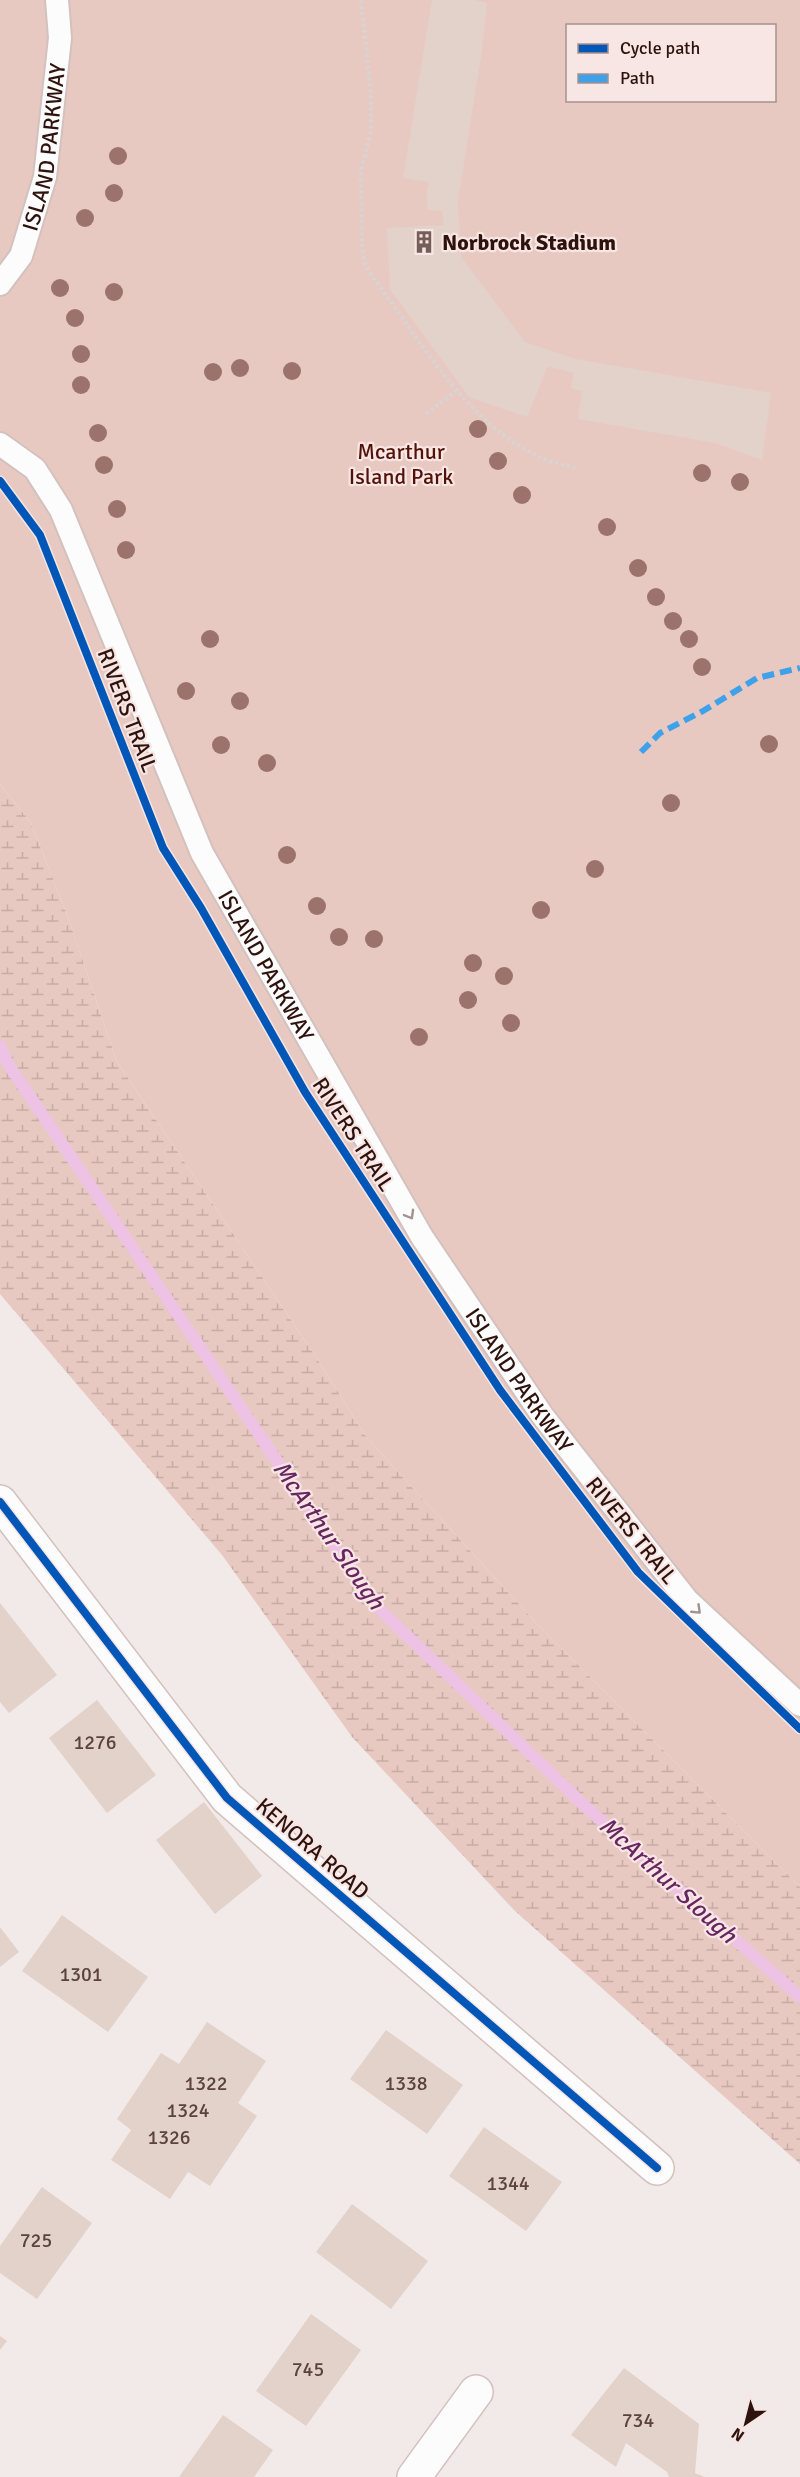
<svg xmlns="http://www.w3.org/2000/svg" width="800" height="2477" viewBox="0 0 800 2477" font-family="Signika,sans-serif">
<style>
.green{fill:#e8c9c2;fill-rule:evenodd}
.wetland{fill:url(#wetland-marsh)}
.lines{fill:none;stroke-linecap:round;stroke-linejoin:round}
.stream{stroke:#edc2e4;stroke-width:12}
.building{fill:#e2d2ca}
.service-casing{stroke:#d3c1bd;stroke-width:26}
.minor-casing{stroke:#d3c1bd;stroke-width:36}
.path{stroke:#d8d4d3;stroke-width:4;stroke-dasharray:3 3;stroke-linecap:butt}
.service{stroke:#fdfcfc;stroke-width:22}
.minor{stroke:#fdfcfc;stroke-width:33}
.quiet{stroke:#3ea1e9;stroke-width:6;stroke-dasharray:12 6;stroke-linecap:butt}
.cycleway-casing{stroke:#f7e6e3;stroke-width:11}
.cycleway{stroke:#0057b8;stroke-width:8}
.tree{fill:#9b736c}
.oneway{stroke:#a09390}
.labels{text-anchor:middle;stroke-width:4.5;stroke-linejoin:round;paint-order:stroke}
.number-label{font-size:20px;fill:#5b423c}
.street-label{font-size:22px;fill:#2e120d;stroke:#f7e6e3}
.poi-label{font-size:22px;font-weight:bold;fill:#2e120d;stroke:#f7e6e3;text-anchor:start}
.park-label{font-size:22px;fill:#531207;stroke:#f7e6e3}
.water-label{font-size:24px;font-style:italic;fill:#682661;stroke:#f7e6e3}
</style>
<defs>
<pattern id="wetland-marsh" width="20" height="14" patternUnits="userSpaceOnUse" patternTransform="scale(1.5)"><rect width="20" height="14" fill="#e8c9c2"/><path d="M1 5h8M5 5V1M11 12h8M15 12V8" fill="none" stroke="#c7aca6"/></pattern>
</defs>
<rect width="100%" height="100%" fill="#f2eae8"/>
<path class="green" d="M0 0H800V1887L539 1626 367 1438 314 1354 117 1062 69 920 31 823 0 784ZM568 26H774V100H568Z"/>
<path class="wetland" d="M0 784 31 823 69 920 117 1062 314 1354 367 1438 539 1626 800 1887V2164L515 1911 352 1737 222 1555 0 1294Z"/>
<g class="lines">
<path class="stream" d="M0 1046 8 1064 374 1604 586 1807 800 1997"/>
</g>
<g class="building">
<path d="M432 0H474L487 3 482 50 458 201 461 257 525 342 576 359 771 393 762 460 715 443 578 419 582 391 571 388 574 373 548 366 527 417 469 397 390 289 387 228 444 225 442 211 428 210 426 196 429 182 403 178Z"/>
<path d="M0 1603 57 1675 9 1713 0 1702Z"/>
<path d="M97 1700 156 1775 107 1813 49 1738Z"/>
<path d="M204 1802 262 1876 215 1914 156 1840Z"/>
<path d="M62 1915 148 1977 108 2032 22 1971Z"/>
<path d="M0 1927 19 1952 0 1967Z"/>
<path d="M207 2022 266 2061 238 2103 257 2116 210 2186 188 2172 170 2199 111 2160 131 2130 117 2119 161 2053 179 2064Z"/>
<path d="M386 2030 463 2085 427 2134 350 2079Z"/>
<path d="M484 2127 562 2182 526 2231 449 2176Z"/>
<path d="M42 2187 92 2223 37 2299 0 2273V2246Z"/>
<path d="M352 2204 428 2261 391 2309 316 2252Z"/>
<path d="M311 2314 361 2350 306 2426 256 2391Z"/>
<path d="M0 2336 7 2341 0 2350Z"/>
<path d="M624 2368 699 2424 695 2473 705 2477H669L667 2472 626 2443 616 2467 571 2435Z"/>
<path d="M223 2415 273 2450 254 2477H179Z"/>
</g>
<g class="lines">
<g class="service-casing">
<g id="service">
<path id="s1" d="M0 284 21 256 45 177 60 38 57 0"/>
<path id="s2" d="M0 444 35 469 61 510 202 853 422 1237 542 1415 687 1600 800 1705"/>
</g>
</g>
<g class="minor-casing">
<g id="minor">
<path d="M0 1502 227 1798 657 2168"/>
<path d="M414 2477 476 2392"/>
</g>
</g>
<g class="path">
<path d="M361 0 371 92V130L361 172 362 248 365 264 374 279C421 341 463 418 535 455 547 462 563 464 575 468"/>
<path d="M426 414 456 391"/>
</g>
<use href="#service" class="service"/>
<use href="#minor" class="minor"/>
<path class="quiet" d="M641 752 660 733 703 711 757 678 800 668"/>
<g class="cycleway-casing">
<g id="cycleway">
<path d="M0 481 40 535 163 848 201 908 305 1092 500 1390 638 1572 800 1729"/>
<path d="M0 1502 227 1798 657 2168"/>
</g>
</g>
<use href="#cycleway" class="cycleway"/>
</g>
<g class="tree">
<circle cx="118" cy="156" r="9"/>
<circle cx="114" cy="193" r="9"/>
<circle cx="85" cy="218" r="9"/>
<circle cx="60" cy="288" r="9"/>
<circle cx="114" cy="292" r="9"/>
<circle cx="75" cy="318" r="9"/>
<circle cx="81" cy="354" r="9"/>
<circle cx="240" cy="368" r="9"/>
<circle cx="292" cy="371" r="9"/>
<circle cx="213" cy="372" r="9"/>
<circle cx="81" cy="385" r="9"/>
<circle cx="478" cy="429" r="9"/>
<circle cx="98" cy="433" r="9"/>
<circle cx="498" cy="461" r="9"/>
<circle cx="104" cy="465" r="9"/>
<circle cx="702" cy="473" r="9"/>
<circle cx="740" cy="482" r="9"/>
<circle cx="522" cy="495" r="9"/>
<circle cx="117" cy="509" r="9"/>
<circle cx="607" cy="527" r="9"/>
<circle cx="126" cy="550" r="9"/>
<circle cx="638" cy="568" r="9"/>
<circle cx="656" cy="597" r="9"/>
<circle cx="673" cy="621" r="9"/>
<circle cx="210" cy="639" r="9"/>
<circle cx="689" cy="639" r="9"/>
<circle cx="702" cy="667" r="9"/>
<circle cx="186" cy="691" r="9"/>
<circle cx="240" cy="701" r="9"/>
<circle cx="769" cy="744" r="9"/>
<circle cx="221" cy="745" r="9"/>
<circle cx="267" cy="763" r="9"/>
<circle cx="671" cy="803" r="9"/>
<circle cx="287" cy="855" r="9"/>
<circle cx="595" cy="869" r="9"/>
<circle cx="317" cy="906" r="9"/>
<circle cx="541" cy="910" r="9"/>
<circle cx="339" cy="937" r="9"/>
<circle cx="374" cy="939" r="9"/>
<circle cx="473" cy="963" r="9"/>
<circle cx="504" cy="976" r="9"/>
<circle cx="468" cy="1000" r="9"/>
<circle cx="511" cy="1023" r="9"/>
<circle cx="419" cy="1037" r="9"/>
</g>
<defs><path id="oneway-chevron" d="M-2-3.5L2.5 0L-2 3.5" fill="none" stroke-width="1.6" stroke-linecap="round" stroke-linejoin="round" transform="scale(1.5)"/></defs>
<g class="oneway">
<use href="#oneway-chevron" transform="translate(410 1215) rotate(60)"/>
<use href="#oneway-chevron" transform="translate(697 1610) rotate(44)"/>
</g>
<defs>
<g id="building-bare" transform="scale(1.8)"><path d="M-4-6H4V6H1V3H-1V6H-4ZM-2.5-4.3h1.7v1.8h-1.7ZM.8-4.3h1.7v1.8H.8ZM-2.5-1h1.7V.8h-1.7ZM.8-1h1.7V.8H.8Z" fill="#735e5a" stroke="#f7e6e3" stroke-width="2.5" paint-order="stroke"/></g>
</defs>
<g fill-rule="evenodd">
<use href="#building-bare" x="424" y="242"/>
</g>
<g class="labels">
<g class="number-label">
<text x="95" y="1749">1276</text>
<text x="81" y="1981">1301</text>
<text x="206" y="2090">1322</text>
<text x="406" y="2090">1338</text>
<text x="188" y="2117">1324</text>
<text x="169" y="2144">1326</text>
<text x="508" y="2190">1344</text>
<text x="36" y="2247">725</text>
<text x="308" y="2376">745</text>
<text x="638" y="2427">734</text>
</g>
<g class="street-label">
<text dy="8" stroke="none"><textPath href="#s1" startOffset="147">ISLAND PARKWAY</textPath></text>
<text transform="translate(128 710) rotate(69)" y="8">RIVERS TRAIL</text>
<text dy="8" stroke="none"><textPath href="#s2" startOffset="592">ISLAND PARKWAY</textPath></text>
<text transform="translate(354 1134) rotate(57)" y="8">RIVERS TRAIL</text>
<text dy="8" stroke="none"><textPath href="#s2" startOffset="1078">ISLAND PARKWAY</textPath></text>
<text transform="translate(632 1530) rotate(51)" y="8">RIVERS TRAIL</text>
<text transform="translate(313 1848) rotate(41)" y="8">KENORA ROAD</text>
</g>
<g class="poi-label">
<text x="442" y="250">Norbrock Stadium</text>
</g>
<g class="park-label">
<text x="401" y="459">Mcarthur<tspan x="401" dy="25">Island Park</tspan></text>
</g>
<g class="water-label">
<text transform="translate(329 1535) rotate(55)" y="8">McArthur Slough</text>
<text transform="translate(668 1880) rotate(42)" y="8">McArthur Slough</text>
</g>
</g>
<rect x="566" y="24" width="210" height="78" fill="#f7e6e3" stroke="#a7918d" stroke-width="1.5"/>
<rect x="578" y="44" width="30" height="9" fill="#0057b8" stroke="#a7918d" stroke-width="1.5"/>
<text x="620" y="54" font-size="18" fill="#2e120d">Cycle path</text>
<rect x="578" y="74" width="30" height="9" fill="#3ea1e9" stroke="#a7918d" stroke-width="1.5"/>
<text x="620" y="84" font-size="18" fill="#2e120d">Path</text>
<g transform="translate(746 2423) rotate(215)" stroke="#f7e6e3" stroke-width="4.5" paint-order="stroke">
<path d="M0-4.5L10 22L0 15L-10 22Z" fill="#2e120d"/>
<text y="-9" font-size="16" font-weight="bold" text-anchor="middle" fill="#2e120d">N</text>
</g>
</svg>
